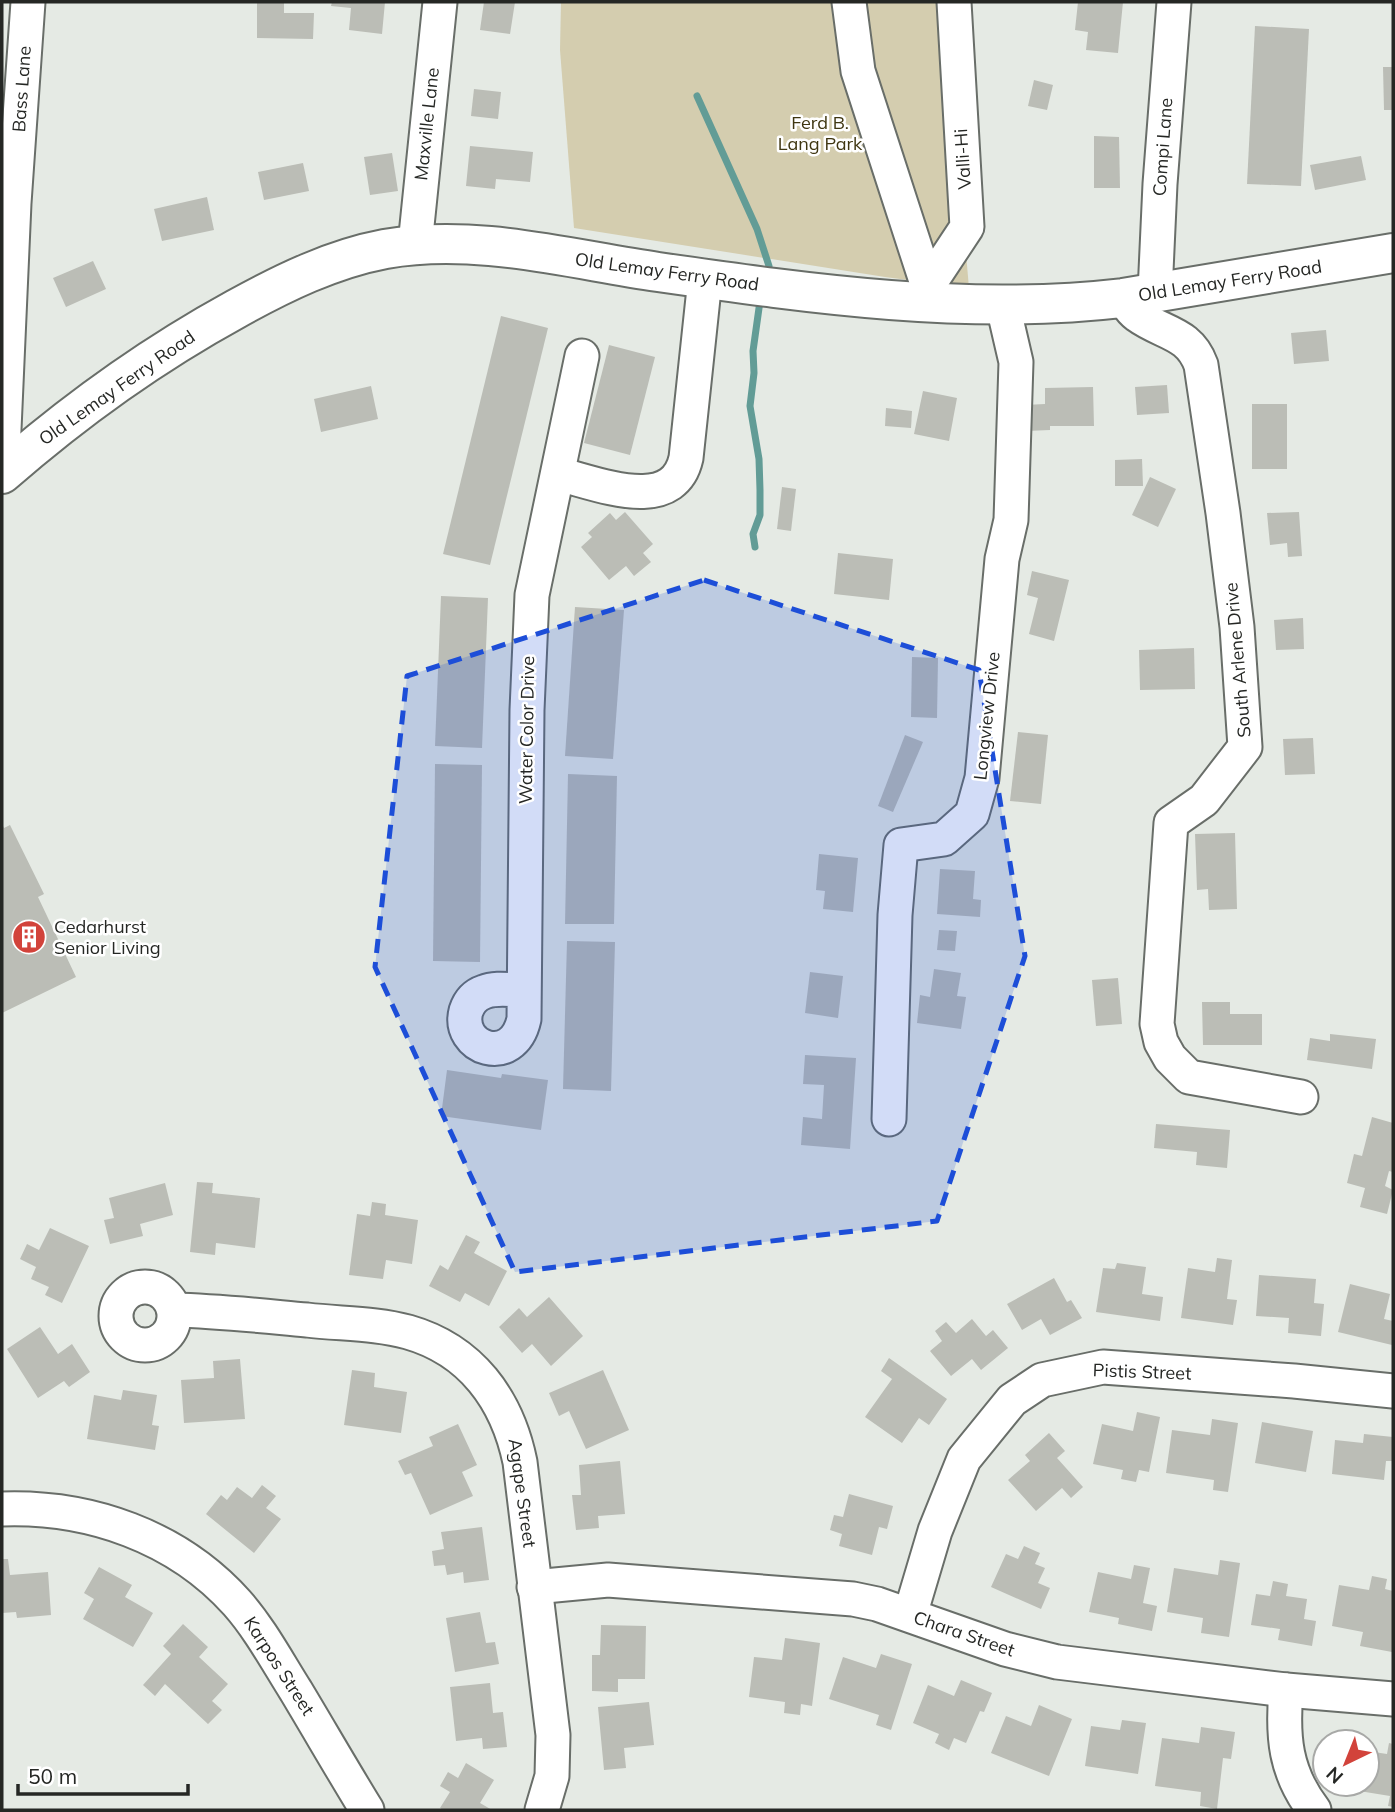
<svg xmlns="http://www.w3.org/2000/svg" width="1395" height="1812" viewBox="0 0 1395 1812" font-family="Mulish,sans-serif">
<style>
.green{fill:#d4cdaf}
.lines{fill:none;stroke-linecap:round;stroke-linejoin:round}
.stream{stroke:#629c96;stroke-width:7}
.building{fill:#bbbdb6}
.minor-casing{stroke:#696e69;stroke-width:37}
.major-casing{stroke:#696e69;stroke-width:42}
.minor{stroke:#fff;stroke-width:33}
.major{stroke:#fff;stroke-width:38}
.marked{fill:#1d4ed8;fill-opacity:0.2;stroke:#1d4ed8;stroke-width:5;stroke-dasharray:14 9;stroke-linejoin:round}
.labels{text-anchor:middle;stroke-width:5;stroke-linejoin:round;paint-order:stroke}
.street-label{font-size:18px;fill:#252724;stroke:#fff}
.park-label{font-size:18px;fill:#3f3611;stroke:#fff}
.poi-label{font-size:18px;fill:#252724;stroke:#fff;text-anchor:start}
</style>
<rect width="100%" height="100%" fill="#e5eae4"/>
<path class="green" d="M561 2H944L969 288 885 277 574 228 560 50Z"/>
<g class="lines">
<g class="stream">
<path d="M697 96 757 229 769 266"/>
<path d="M755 547 753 534 760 515V490L759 459 750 406 754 373 753 351 760 301"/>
</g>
</g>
<g class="building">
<path d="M257 2H284V13H314L313 39 257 38Z"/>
<path d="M332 2H385L382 34 349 30 351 8 331 6Z"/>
<path d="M484 2H515L510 34 480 30Z"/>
<path d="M1078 2H1123L1118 53 1086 50 1088 32 1075 30Z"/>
<path d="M1255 26 1309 29 1301 186 1247 184Z"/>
<path d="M1383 67H1393V110H1384Z"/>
<path d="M1034 80 1053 85 1047 110 1028 106Z"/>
<path d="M474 89 501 92 498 119 471 116Z"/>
<path d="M1094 136 1119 137 1120 188H1094Z"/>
<path d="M470 146 533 152 530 182 496 179 495 189 466 186Z"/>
<path d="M392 153 398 191 370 195 364 157Z"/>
<path d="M1361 156 1366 180 1315 190 1310 165Z"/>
<path d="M303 163 309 191 264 200 258 172Z"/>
<path d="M207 197 214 230 162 241 154 209Z"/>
<path d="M93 261 106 289 66 307 53 278Z"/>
<path d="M501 316 548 328 490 565 443 554Z"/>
<path d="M1326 330 1329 361 1294 364 1291 333Z"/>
<path d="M609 345 655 357 630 455 584 443Z"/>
<path d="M1167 385 1169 413 1137 415 1135 387Z"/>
<path d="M371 386 378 419 321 432 314 399Z"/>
<path d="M1093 387 1094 426H1050V430L1026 431 1025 405 1045 404V388Z"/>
<path d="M923 391 957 398 949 441 914 434Z"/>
<rect x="1252" y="404" width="35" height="65"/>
<path d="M886 408 912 411 911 428 885 426Z"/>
<path d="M1142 459 1143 486H1115V460Z"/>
<path d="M1150 477 1176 489 1158 527 1132 515Z"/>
<path d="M782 487 796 489 791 531 777 529Z"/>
<path d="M625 512 653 544 643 553 651 562 634 576 626 566 609 580 581 547 592 537 588 533 610 513 616 520Z"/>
<path d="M1299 512 1302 556 1288 557 1287 543 1270 545 1267 513Z"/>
<path d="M838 553 893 559 889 600 834 594Z"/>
<path d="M1032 571 1069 580 1054 641 1029 634 1038 598 1027 595Z"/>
<path d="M441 596 488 598 482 748 435 746Z"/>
<path d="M575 607 624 610 613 759 565 756Z"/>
<path d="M1303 618 1304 649 1276 650 1274 620Z"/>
<path d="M1194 648 1195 689 1140 690 1139 650Z"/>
<path d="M912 657 938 658 937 718 911 717Z"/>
<path d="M1018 732 1048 735 1041 804 1010 801Z"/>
<path d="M905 735 923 742 893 812 878 806Z"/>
<path d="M1313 738 1315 774 1285 775 1283 739Z"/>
<path d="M435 764 482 765 480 962 433 961Z"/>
<path d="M568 774 617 776 614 924H565Z"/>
<path d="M2 824 4 828 10 825 44 894 38 897 76 977 2 1013Z"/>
<path d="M1235 833 1237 909 1209 910 1208 889 1197 890 1195 834Z"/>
<path d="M819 854 858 858 853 912 823 909 825 891 816 890Z"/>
<path d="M940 869 975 871 973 899 981 900 980 917 937 914Z"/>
<path d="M939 930 957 931 955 951 937 950Z"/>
<path d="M567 941 615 942 611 1091 563 1089Z"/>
<path d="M934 969 961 973 957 996 966 997 961 1029 917 1023 920 995 930 997Z"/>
<path d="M810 972 843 976 838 1018 805 1013Z"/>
<path d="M1118 978 1122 1024 1096 1026 1092 980Z"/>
<path d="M1202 1002H1230V1014H1262V1045H1203Z"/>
<path d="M1330 1034 1376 1039 1372 1069 1307 1060 1310 1038 1330 1041Z"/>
<path d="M805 1055 856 1058 850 1149 801 1145 803 1117 822 1119 824 1085 803 1084Z"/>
<path d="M447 1070 501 1078 502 1074 548 1080 541 1130 441 1116Z"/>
<path d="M1372 1117 1393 1123V1172L1389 1171 1385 1186 1393 1190 1387 1214 1360 1207 1365 1188 1347 1183 1354 1154 1362 1156Z"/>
<path d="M1156 1124 1230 1130 1227 1168 1196 1165 1197 1152 1154 1148Z"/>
<path d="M197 1182 213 1183 212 1193 260 1198 255 1248 216 1243 215 1255 190 1252Z"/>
<path d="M165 1183 173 1215 140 1224 143 1236 110 1244 104 1220 114 1218 109 1198Z"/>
<path d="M372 1202 386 1204 385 1215 418 1220 412 1264 386 1260 383 1279 349 1275 357 1214 370 1216Z"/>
<path d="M50 1228 89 1246 62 1303 45 1295 49 1287 31 1279 36 1267 20 1259 27 1244 39 1250Z"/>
<path d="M466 1235 480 1242 474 1253 507 1271 489 1306 465 1293 460 1302 429 1286 440 1265 448 1270Z"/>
<path d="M1217 1258 1232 1260 1227 1299 1237 1300 1233 1325 1181 1318 1188 1268 1215 1272Z"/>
<path d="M1117 1263 1146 1267 1142 1294 1163 1297 1160 1321 1096 1312 1103 1268 1115 1269Z"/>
<path d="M1259 1275 1316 1279 1314 1303 1324 1304 1321 1336 1288 1333 1289 1318 1256 1316Z"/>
<path d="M1054 1278 1067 1302 1071 1300 1082 1318 1050 1335 1041 1319 1022 1330 1007 1304Z"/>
<path d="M1350 1284 1390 1294 1384 1319 1393 1321 1392 1345 1338 1332Z"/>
<path d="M549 1297 583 1336 551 1366 532 1344 522 1353 499 1327 519 1308 527 1317Z"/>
<path d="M972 1319 986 1336 993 1330 1008 1348 981 1370 972 1359 951 1376 930 1351 942 1341 935 1331 946 1322 956 1333Z"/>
<path d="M40 1327 58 1354 72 1344 90 1372 69 1387 64 1381 38 1398 7 1349Z"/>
<path d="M889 1358 947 1399 929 1425 919 1418 902 1443 865 1417 892 1379 881 1371Z"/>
<path d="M240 1359 245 1419 184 1423 181 1380 214 1378 213 1361Z"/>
<path d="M352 1370 375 1373 374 1387 407 1392 401 1433 344 1425Z"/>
<path d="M603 1370 629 1430 586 1449 569 1411 559 1416 549 1393Z"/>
<path d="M123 1390 157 1395 152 1425 159 1426 155 1450 87 1439 94 1395 121 1400Z"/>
<path d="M1137 1412 1160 1417 1149 1472 1139 1470 1136 1482 1121 1479 1123 1470 1093 1464 1102 1424 1133 1431Z"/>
<path d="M1212 1419 1238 1423 1228 1492 1213 1490 1214 1480 1166 1473 1172 1430 1210 1435Z"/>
<path d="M1262 1422 1313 1431 1306 1472 1255 1463Z"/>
<path d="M458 1424 477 1465 462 1472 473 1496 430 1515 411 1473 405 1475 398 1461 433 1446 429 1437Z"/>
<path d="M1049 1433 1065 1451 1057 1458 1083 1487 1071 1498 1062 1488 1036 1511 1008 1480 1030 1461 1025 1455Z"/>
<path d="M1364 1434 1393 1437V1461H1386L1384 1480 1332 1474 1335 1440 1363 1443Z"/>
<path d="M620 1461 625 1514 598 1516 599 1528 576 1530 572 1495H581L579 1465Z"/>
<path d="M262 1485 276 1496 266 1508 281 1519 254 1553 206 1514 221 1495 227 1500 237 1487 252 1498Z"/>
<path d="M849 1494 893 1506 887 1529 879 1527 872 1555 839 1546 842 1534 830 1530 834 1515 843 1517Z"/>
<path d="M482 1527 489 1580 464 1583 463 1572 447 1575 445 1565 434 1566 432 1551 444 1549 441 1532Z"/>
<path d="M1024 1546 1040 1553 1035 1564 1045 1568 1038 1583 1050 1588 1041 1609 991 1587 1006 1554 1018 1559Z"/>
<path d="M2 1559H8L10 1575 48 1572 51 1615 17 1618 16 1612 2 1613Z"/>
<path d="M1220 1560 1240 1563 1229 1637 1201 1633 1203 1618 1167 1612 1174 1568 1218 1575Z"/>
<path d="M1134 1565 1150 1568 1143 1603 1157 1606 1152 1631 1118 1624 1119 1618 1089 1612 1098 1572 1131 1579Z"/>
<path d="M99 1567 132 1585 125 1597 153 1613 133 1647 83 1619 94 1599 84 1593Z"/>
<path d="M1372 1576 1387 1579 1385 1589 1393 1591 1392 1652 1360 1646 1363 1632 1332 1626 1339 1585 1369 1590Z"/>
<path d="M1273 1581 1288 1584 1286 1596 1307 1599 1304 1619 1316 1621 1312 1646 1278 1640 1280 1629 1251 1625 1256 1594 1270 1596Z"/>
<path d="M480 1612 486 1643 495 1642 499 1664 455 1672 446 1618Z"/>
<path d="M183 1624 208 1647 199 1657 228 1684 212 1701 222 1710 208 1724 165 1684 155 1696 143 1685 171 1654 163 1646Z"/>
<path d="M601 1625 646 1626 645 1679H618V1692L592 1691V1655H600Z"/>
<path d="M785 1638 820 1643 812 1706 801 1704 800 1715 784 1713 785 1702 749 1697 754 1657 782 1660Z"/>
<path d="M881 1654 912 1664 891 1730 876 1725 879 1715 829 1699 843 1657 876 1668Z"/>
<path d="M961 1680 992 1693 984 1712 980 1711 966 1743 954 1738 949 1750 935 1743 939 1734 913 1723 928 1685 954 1696Z"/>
<path d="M490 1683 493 1713 503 1712 507 1747 483 1749 482 1738 456 1741 450 1687Z"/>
<path d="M649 1702 654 1745 624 1748 626 1768 604 1770 598 1707Z"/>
<path d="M1039 1705 1072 1719 1049 1776 991 1753 1006 1716 1031 1726Z"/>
<path d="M1122 1720 1146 1723 1138 1774 1085 1766 1091 1726 1120 1730Z"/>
<path d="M1201 1727 1235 1732 1231 1759 1223 1758 1217 1809 1200 1806 1201 1792 1155 1786 1162 1738 1199 1743Z"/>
<path d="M1389 1743 1393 1744V1807L1388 1806 1390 1796 1353 1790 1354 1784H1367V1751L1387 1754Z"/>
<path d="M466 1763 494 1780 480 1803 492 1810H443L440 1808 450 1792 440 1786 448 1772 458 1778Z"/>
</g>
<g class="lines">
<g class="minor-casing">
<g id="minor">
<path d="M849 2 858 71 928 287"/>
<path d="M415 245 440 2"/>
<path d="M1155 293 1160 184 1174 2"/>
<path d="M1123 298C1127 304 1131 311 1137 315 1163 334 1189 332 1201 365L1223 513 1237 627 1245 747 1204 800 1171 823 1157 1024 1161 1042 1170 1058 1189 1077 1301 1097"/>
<path d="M918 301 967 227 954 2"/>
<path d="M6 470 3 452 14 203 28 2"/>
<path d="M558 474C597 483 673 516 686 458L705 279"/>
<path d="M523 990C510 990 496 987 484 992 475 995 469 1002 466 1011 456 1048 513 1069 524 1019L527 710 532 595 582 356"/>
<path d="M889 1119 895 915 901 845 944 839 972 814 982 778 1002 559 1011 520 1016 362 1003 306"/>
<circle cx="145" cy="1316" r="29"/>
<path d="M174 1310C219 1311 263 1316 307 1320 340 1324 376 1323 408 1332 471 1350 507 1399 520 1462L553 1735 552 1776 542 1810"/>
<path d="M2 1509C89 1506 177 1536 237 1603 260 1629 277 1661 296 1691 320 1731 343 1771 367 1810"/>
<path d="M534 1587 608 1580 853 1599 877 1604 1005 1649 1057 1662 1286 1690 1393 1699"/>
<path d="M910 1615 935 1531 964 1459 1012 1400 1042 1380 1103 1367 1294 1381 1393 1391"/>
<path d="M1286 1690C1282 1737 1285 1772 1314 1810"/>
</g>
</g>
<g class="major-casing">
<path id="major" d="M2 474C74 411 152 355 236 309 283 283 332 259 385 249 476 233 568 259 658 272 812 294 968 316 1123 298L1393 253"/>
</g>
<use href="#minor" class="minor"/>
<use href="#major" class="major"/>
</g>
<path class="marked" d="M704 580 979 670 1025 956 937 1221 515 1272 375 967 407 676Z"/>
<defs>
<g id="building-disc" transform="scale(1.75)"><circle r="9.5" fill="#d2433b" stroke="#fff"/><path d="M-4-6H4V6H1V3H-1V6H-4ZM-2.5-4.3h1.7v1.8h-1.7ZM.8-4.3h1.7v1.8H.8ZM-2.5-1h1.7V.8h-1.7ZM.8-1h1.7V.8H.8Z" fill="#fff"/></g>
</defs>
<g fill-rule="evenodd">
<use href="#building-disc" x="29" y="937"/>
</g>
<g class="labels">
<g class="street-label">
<text transform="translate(22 89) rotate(-86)" y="6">Bass Lane</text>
<text transform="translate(427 124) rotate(-84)" y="6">Maxville Lane</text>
<text transform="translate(1163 147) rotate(-86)" y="6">Compi Lane</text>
<text transform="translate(963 159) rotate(-94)" y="6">Valli-Hi</text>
<text transform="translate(667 272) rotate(8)" y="6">Old Lemay Ferry Road</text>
<text transform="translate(1230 281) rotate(-9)" y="6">Old Lemay Ferry Road</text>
<text transform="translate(117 388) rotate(-35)" y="6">Old Lemay Ferry Road</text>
<text transform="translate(1238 660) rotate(-95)" y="6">South Arlene Drive</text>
<text transform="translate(987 716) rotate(-84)" y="6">Longview Drive</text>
<text transform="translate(527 730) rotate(-89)" y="6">Water Color Drive</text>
<text transform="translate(1142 1372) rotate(2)" y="6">Pistis Street</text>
<text transform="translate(522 1493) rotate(82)" y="6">Agape Street</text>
<text transform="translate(964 1634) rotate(19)" y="6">Chara Street</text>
<text transform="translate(279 1666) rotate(57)" y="6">Karpos Street</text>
</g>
<g class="park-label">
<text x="820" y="129">Ferd B.<tspan x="820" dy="21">Lang Park</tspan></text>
</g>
<g class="poi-label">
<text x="54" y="933">Cedarhurst<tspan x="54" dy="21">Senior Living</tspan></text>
</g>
</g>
<rect width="1395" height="1812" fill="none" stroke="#252724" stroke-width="7"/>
<g transform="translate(1346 1763) rotate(223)"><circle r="33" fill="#ffffff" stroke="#a8a9a7" stroke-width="2"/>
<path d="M0-5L12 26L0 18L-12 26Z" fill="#d2433b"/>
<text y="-10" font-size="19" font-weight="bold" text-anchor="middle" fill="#252724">N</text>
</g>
<path d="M18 1784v10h170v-10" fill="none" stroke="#252724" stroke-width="3.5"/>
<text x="28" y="1784" font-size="21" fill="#252724" stroke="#ffffff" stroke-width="5" paint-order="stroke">50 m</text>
</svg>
